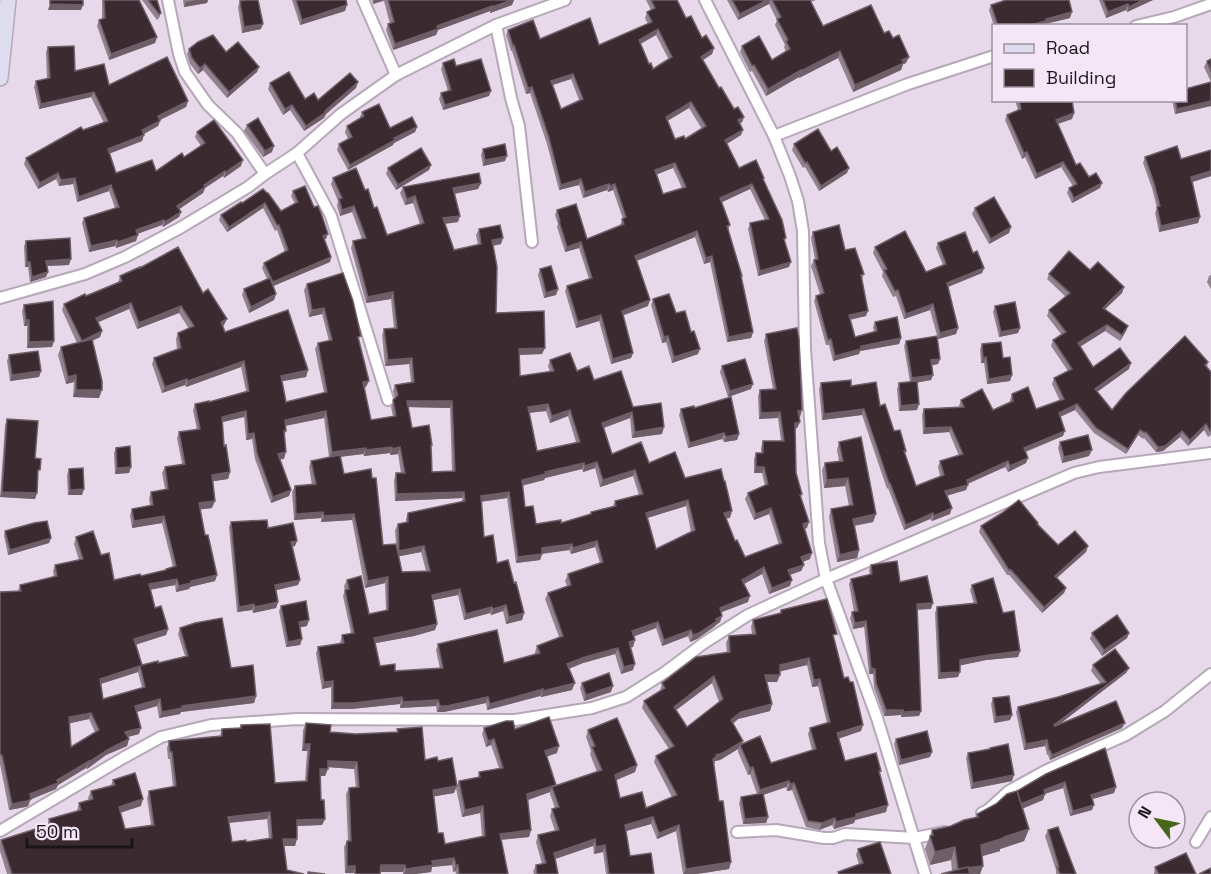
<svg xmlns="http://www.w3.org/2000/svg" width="1211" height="874" viewBox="0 0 1211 874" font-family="'Space Grotesk',sans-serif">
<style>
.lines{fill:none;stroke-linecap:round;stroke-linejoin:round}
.minor-casing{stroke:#b6a8b8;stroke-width:14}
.secondary-casing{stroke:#b6a8b8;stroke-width:18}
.minor{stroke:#fff;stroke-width:10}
.secondary{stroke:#deddf0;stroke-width:15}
.wall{fill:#92828e;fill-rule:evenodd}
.shaded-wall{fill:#6f5e68}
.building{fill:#3c2a31;stroke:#6f5e68;stroke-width:1.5;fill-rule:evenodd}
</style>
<rect width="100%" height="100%" fill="#e7d9ea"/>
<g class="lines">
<g class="minor-casing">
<g id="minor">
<path d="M168 0 179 54 185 72 208 105 237 133 265 174"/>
<path d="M363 0 396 75"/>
<path d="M705 0 774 136 790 176 798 201 803 231 805 349 819 543 826 579 877 718 925 874"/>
<path d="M496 25 511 98 519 126 532 242"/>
<path d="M1136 26 1174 17 1211 4"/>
<path d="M774 136 908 84 994 56"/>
<path d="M297 153 331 216 388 400"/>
<path d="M0 298 85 274 125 257 180 228 248 187 265 174 297 153 341 114 396 75 496 25 565 0"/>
<path d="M982 813 988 810 1009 791 1045 771 1126 735 1165 711 1211 674"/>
<path d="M0 831 123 758 161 737 211 725 297 719 515 720 592 708 626 697 664 673 704 643 748 615 826 579 1074 473 1099 467 1211 453"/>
<path d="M737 832 776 830 824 838H833L845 834 915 838 944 832"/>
<path d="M1196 842 1211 817"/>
</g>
</g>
<g class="secondary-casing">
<path id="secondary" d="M0 78 8 0"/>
</g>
<use href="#minor" class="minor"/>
<use href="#secondary" class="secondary"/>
</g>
<g class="wall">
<path d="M102 0H139L157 37 155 43 109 60 97 26 99 20 102 19Z"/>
<path d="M142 0H157L161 13 159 18 157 20Z"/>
<path d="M183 0H208L207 3 184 7Z"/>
<path d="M292 0H346L345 11 300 25Z"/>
<path d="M372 0H514L512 5 490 13V11L438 30 436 35 393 50 386 30 388 24H390L384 1 373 4Z"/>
<path d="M646 0H677L686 18 702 38 714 48 712 54 702 60 719 88 734 109 744 117 742 122 739 124 743 130 741 135 727 144 739 168 764 178V180L785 242 789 267 758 276 748 229 750 223 765 220 750 189 722 202 730 225 728 230 741 278 753 332 751 338 727 342 710 262 704 264 695 237 637 261 648 306 623 315 633 353 631 358 611 364 599 321 576 328 565 291 567 286 589 279 579 248 565 252 557 227 558 224 555 215 557 210 587 239 620 226 622 219H623L613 190 608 192 607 190 583 198 579 185 559 190 547 144 530 93 526 94 512 51H511L506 35 508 30 540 39 599 45 648 24 645 18 647 12 651 10ZM656 35 669 60 653 69 649 64 641 44ZM571 79 579 100 561 109 553 85ZM689 108 702 129 685 139H675L668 120ZM673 168 682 188 663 194 657 174Z"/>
<path d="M727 0H816L811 2 823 26 884 33 893 38 906 63 903 64 901 70 853 92 838 58 799 78V77L766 96 752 71 750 72 740 52 742 46 772 60 786 52 784 47 785 45 775 25 777 20 769 4 738 20Z"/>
<path d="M1099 0H1153L1127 12 1126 10 1106 18Z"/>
<path d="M240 1 261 29 242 33 238 7Z"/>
<path d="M991 5 1070 18 1045 24 1044 26H994L989 10Z"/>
<path d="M48 47 75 71 109 85 188 101 186 107 160 120 158 126 144 134 142 141 110 153 116 173 156 171 184 157 201 146 195 137 197 132 241 166 224 178 223 176 205 188 203 193 179 209 181 212 179 217 163 227 162 225 137 234 136 241 116 248 115 246 89 252 82 223 84 218 115 208 109 191 77 202 73 184 59 186 56 179 38 189 24 164 26 158 83 130 104 123 91 97 39 109 34 87 36 81 47 79 46 52Z"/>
<path d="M189 49 226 52 257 72 227 98 203 70 198 74 190 64 187 54Z"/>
<path d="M1211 59V106L1175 114 1172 100H1185L1211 82 1204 67 1207 61Z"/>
<path d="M443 63 456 66 489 96 443 110 439 99 441 93 448 91 441 69Z"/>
<path d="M270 83 305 99 318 100 356 88 326 114 324 118 304 131 290 110 283 115 268 89Z"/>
<path d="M1015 100H1072L1074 113 1072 119 1058 124 1076 165 1089 177 1102 183 1100 188 1072 203 1067 193 1069 188 1073 186 1061 167 1035 179 1025 157 1022 159 1005 120 1007 115 1018 110Z"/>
<path d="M362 112 390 128 417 127 415 132 394 143 393 145 348 170 337 150 339 144 348 139 345 132 347 126 360 118V117Z"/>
<path d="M247 125 272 152 263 157 244 131Z"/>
<path d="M794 144 831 151 847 173 819 191 805 167 803 168 792 150Z"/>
<path d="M483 149 505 161 483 166 481 155Z"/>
<path d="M1211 150V176L1192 182 1200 217 1198 223 1159 232 1155 213 1157 208 1152 188 1143 163 1145 157 1181 159Z"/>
<path d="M431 165 429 170 396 190 386 174 388 168Z"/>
<path d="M333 178 374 208 387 235 420 224 413 203 405 205 400 193 403 187 481 183 478 189 455 194 458 222 445 224 454 250 478 245 476 235 479 229 501 244 493 246 496 313 542 354 519 355 520 376 550 372 548 366 550 360 577 371 594 380 633 407 662 434 632 438 630 418 604 428 612 454 649 463 685 478 730 518H726L735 541 745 557 779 545 769 514 754 520 745 499 748 493 765 486 762 473H754V459L756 453H761V448L763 441H781L778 418 759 419 758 396 760 390 773 389 764 341 766 334 800 417H799L800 422 797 428 795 429 796 473 802 494 801 498 807 528 804 529 810 559 803 562 804 565 801 571 790 575V586L769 594 762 574 744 584 748 602 721 612 722 616 720 622 716 625 714 627 697 639 690 642 688 636 662 646 656 628 634 636 633 647H630L633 670 621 674 615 654 583 663 569 669 572 690 541 697 540 696 487 710 486 703 444 712H437L436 706 400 708V704L351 709H331V687L322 689 316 653 318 647 340 643 342 635 351 633 343 596 345 590 344 586 347 580 369 614 386 611 385 583 365 588 352 520 321 522V518L294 520 292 492 295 486 312 485 309 467 311 461 329 457 324 418 286 426V431L284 436V459H280L291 490 289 496 271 503 255 459 252 439 246 440 244 417 222 422 224 446 230 472 228 479 212 481V508L200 509 205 535 217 575 215 581 190 587 189 589 176 592 175 585 150 590 155 608 168 629 166 635 136 644 142 665 158 663 185 656 178 634 180 628 231 668 256 696 254 703 181 712 180 714 159 718 157 706 137 712 139 734 128 737 129 739 127 746 106 755 87 769 86 768 58 785 56 789 31 799 28 806 25 807 9 810 0 764V592L18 591 20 585 54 577 53 571 55 565 79 560 74 544 76 537 101 555 114 580 141 576 165 570 166 569 173 567 162 523 132 528 130 515 132 509 150 506 149 498 151 492 165 489 162 473 165 467 182 464 177 438 179 432 197 430 193 410 195 404 209 402 246 391 241 367 186 387 185 385 162 393 152 364 154 358 177 349 176 339 178 333 189 329 179 313 137 329 129 309 98 322 102 331 100 337 92 341 99 398 73 397 74 382 66 384 58 355 61 347 77 343 62 310 64 304 118 283 120 276 140 268 203 293 224 325 223 326 225 332 308 370 306 377 282 381 286 402 324 393 315 349 318 343 329 341 322 314 309 317 304 290 307 284 359 341 366 387 364 388 371 420 393 416 391 407 395 399 393 391 395 385 411 382 409 364 385 366 382 335 384 329 394 328 391 299 366 303 351 248 353 241 362 239 352 212 340 216 337 206 338 201 331 184ZM408 407 450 408 452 471 432 472 431 448 412 428ZM546 411 550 423 568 416 576 442 537 451 529 413ZM390 453V455L398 454 401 473H396L394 480 395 501 462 498V502L408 513 406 519V522L398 524 395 530 396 544 383 545 344 474 340 457 363 454 364 456ZM595 468 600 487 633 476 639 495 615 501 613 506 591 512 590 515 561 523 536 524 525 507 522 486 544 480 545 478 582 469 583 472ZM507 498 516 563 540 560 542 554 569 550 571 554 595 547 600 563 568 574 565 581 567 586 548 593 545 599 559 637 537 646 535 652V654L504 663 438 644 436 650 440 669 395 671 380 666 375 643 414 636 435 630 437 624 433 600 458 595 464 620 490 613 491 615 503 611 506 624 522 620 524 613 514 583 497 563 484 537 481 502ZM686 506 691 532 656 549 647 518ZM421 552 426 571 402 572 399 556ZM138 672 142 688 103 699 101 684ZM89 719 95 732 71 747 69 723Z"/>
<path d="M263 189 281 211 295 204 291 196 293 191 326 239H324L331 257 330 262 273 286 276 294 274 300 249 313 242 295 244 289 267 279 262 268 264 263 285 252 277 230 275 231 263 208 227 232 219 220 221 215 242 203Z"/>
<path d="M975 208 1011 227 1009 233 989 244 972 214Z"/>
<path d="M813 232 845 250 864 274 862 279 866 316 850 320 855 337 874 332 873 327 875 322 901 338 899 344 860 351 859 354 833 361 829 345H826L814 301 816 296 820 294 811 266 814 260H815L811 238Z"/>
<path d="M26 241 69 265 47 266 48 272 46 277 30 282 28 267H25L24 246Z"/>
<path d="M938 243 973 253 984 268 982 273 948 287 958 328 956 334 938 339 930 310 904 319 896 296 893 297 882 276 883 272 873 253 875 247 926 272 943 265 936 248Z"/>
<path d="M540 269 558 289 556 295 544 298 538 275Z"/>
<path d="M1090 270 1124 287 1122 293 1105 309 1126 331 1120 341 1105 331 1080 347 1093 367 1129 369 1097 391 1112 410 1208 362 1207 367 1211 435 1208 437 1204 430 1188 446 1180 437 1163 451 1156 452 1144 438 1143 439 1138 435 1126 454 1094 433 1075 410 1060 417 1063 436 1026 452V463L1008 472 1005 467 968 484 966 490 947 495 950 514 932 521 930 519 904 530 888 488 887 489 862 415 822 420 819 389 821 383 851 386 880 406 906 451 905 454 916 486 940 476 938 467 940 461 959 456 949 432 923 434 922 415 924 409 960 407 959 406 961 400 993 410 1010 402V400L1012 394 1036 409 1060 401 1052 384 1054 378 1068 371 1051 346 1053 340 1061 334 1047 316 1049 310 1066 297 1047 279 1049 274Z"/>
<path d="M1211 275V289L1207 282 1209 276Z"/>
<path d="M653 299 676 313 698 354 672 363 666 342 662 343 651 305Z"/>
<path d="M24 305 52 347 27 348V326H24L22 311Z"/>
<path d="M995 306 1018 333 999 337 993 312Z"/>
<path d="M906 341 940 359 938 364 932 365 933 375 931 380 917 382 919 404 917 410 899 411 897 389 899 383 910 382 904 346Z"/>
<path d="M982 344 1012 375 1010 381 987 384 984 363H981L980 349Z"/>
<path d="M9 355 41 371 39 377 10 381 7 361Z"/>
<path d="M722 366 751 389 728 397 720 372Z"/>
<path d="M694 408 739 434 737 440 724 442 722 439 688 448 679 415 681 409Z"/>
<path d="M7 419 35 458 38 475 37 493 35 499 0 497 5 425Z"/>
<path d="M839 442 876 514 873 522 855 526 859 550 857 558 837 562 829 517 831 509 849 506 845 486 824 488 822 470 825 463 839 461 837 450Z"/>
<path d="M1060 442 1089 456 1062 463 1058 448Z"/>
<path d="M116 448 131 467 129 473 115 474 114 453Z"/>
<path d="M69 469 82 495H68L67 475Z"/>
<path d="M231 522 268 528 295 546 293 547 300 580 298 585 276 590 278 602 276 608 253 613 252 610 237 612 229 527Z"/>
<path d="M1038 524 1058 545 1088 546 1086 552 1057 578 1066 588 1064 593 1042 613 1009 575H1007L979 532 981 526Z"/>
<path d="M5 531 51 538 49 543 8 555 4 536Z"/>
<path d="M871 565 900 582 931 609H917L921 711 919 716 901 717V715L884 716 874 688 873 674H869L864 627 853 629 850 618 852 612H854L849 584 851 579 870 575 869 570Z"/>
<path d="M972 585 1003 613 1020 651 1018 657 986 660 960 665 958 677 938 679 935 613 937 607 974 604 970 590Z"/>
<path d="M281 606 307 626 300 627 302 639 300 645 286 647 279 611Z"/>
<path d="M781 610 835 640 844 678 861 731 839 738 845 761 881 771 879 774 886 812 855 820 854 823 834 829 832 825 819 830 806 827 792 790 787 791 786 787 763 795 768 817 766 823 743 824 739 803 741 797 757 794 750 774 748 775 738 752V749L720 760 715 761 714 764 719 801 731 862 729 869 697 874H683L676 831 657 839 651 824 626 831 630 856 654 874H606L603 852 594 854 593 846 555 859 558 874H534L533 872 536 865 542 864 536 842 538 835 555 831 550 816 552 809 555 808 550 794V792L528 800 531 830 529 837 501 840 508 874H456L455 871 453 872 452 865 432 867 431 872 416 874H403V872H380V874L345 873 344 847 347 841H348L346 794 349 788H356L354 769 328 767 325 776H320L321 800 325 819 322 825 297 826 295 846H284L287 870 304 874H7L0 851V843L1 840 47 825 49 819 77 811 79 803 89 800 88 798 91 791 111 785 113 780 141 806 120 812 125 829 151 825 147 798 149 791 173 787 170 759H168L167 748 169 741 220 736 222 729 239 728 241 725 275 783 305 781 307 751H302L303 730 306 723 330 732 356 734 397 732V729L425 760 438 761 454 793 434 796 438 833 445 844 482 836 480 813 462 817 456 788 459 781 478 777 479 772 499 768 491 745 486 747 482 734 484 728 515 729 557 753 547 756 556 786 597 772 590 754 591 751 586 737 588 730 637 765 635 772 616 780 620 798 646 808 672 797 654 762 656 756 669 749 642 708 644 701 660 691 662 683 727 653 726 643 729 636 752 634 751 627 753 620 780 613ZM807 665 812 687 818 686 827 723 810 728 808 734 812 750 771 763 742 744 733 724 738 719 770 711 772 704 767 682H777L780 671ZM712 683 719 702 687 727 676 710ZM267 819 269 839 246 842H232L229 823Z"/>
<path d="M1092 633H1129L1127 638 1102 656 1090 639Z"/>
<path d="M1093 665 1129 668 1126 673 1059 724 1122 728 1050 760 1048 755H1047L1045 746 1024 750 1016 712 1018 707 1058 697 1101 684 1091 671Z"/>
<path d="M582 683 611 692 584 701 580 688Z"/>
<path d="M993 698 1012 715 1010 720 994 723 991 704Z"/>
<path d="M896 739 930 757 899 765 894 744Z"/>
<path d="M990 748 1012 781 971 789 966 758 968 753 990 749Z"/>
<path d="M1046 774 1116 787 1114 793 1092 799V810L1070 816 1063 788 1045 794 1043 800 1023 808 1029 829 1024 841 1000 849V851L982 856 983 866 980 874H941L952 871 951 860 930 865 925 849 932 830 951 826 976 817 977 814 996 804Z"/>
<path d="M1048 830 1076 874H1056V870L1045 836Z"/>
<path d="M858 849 891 874H838V872L859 864 856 855Z"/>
<path d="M1155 867 1196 874H1154Z"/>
</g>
<g class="shaded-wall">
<path d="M196 0H208L207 3 184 7 186 2Z"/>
<path d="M374 0H384L373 4Z"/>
<path d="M512 0H514L512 5 490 13 492 7Z"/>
<path d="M767 0H770L769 4 738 20 740 14Z"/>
<path d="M1143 0H1153L1127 12 1129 7Z"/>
<path d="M50 4 83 5 81 10H48Z"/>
<path d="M1128 4 1126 10 1106 18 1108 12Z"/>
<path d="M347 5 345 11 300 25 302 20Z"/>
<path d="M492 6 490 11 438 30 436 35 393 50 395 44 437 26Z"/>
<path d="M1072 12 1070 18 1045 24 1044 26H1027L1046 19Z"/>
<path d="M263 24 261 29 242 33 244 27Z"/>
<path d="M658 29 656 35 637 45 639 40Z"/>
<path d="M157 37 155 43 109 60 111 54Z"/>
<path d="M714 48 712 54 699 63 701 57Z"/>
<path d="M840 51 838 58 799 78 801 71Z"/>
<path d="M909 57 906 63 903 64 901 70 853 92 855 85Z"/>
<path d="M205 64 203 70 198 74 200 68Z"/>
<path d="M259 67 257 72 227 98 229 92Z"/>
<path d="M801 70 799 77 766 96 768 89Z"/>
<path d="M573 74 571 79 549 86 551 81Z"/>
<path d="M358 82 356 88 326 114 324 118 304 131 306 126 325 111Z"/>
<path d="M532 87 530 93 526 94 528 88Z"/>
<path d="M491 91 489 96 443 110 445 105Z"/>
<path d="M94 92 91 97 39 109 41 104Z"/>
<path d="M188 101 186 107 156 122 158 116Z"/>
<path d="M1211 101V106L1175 114 1177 109Z"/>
<path d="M691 102 689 108 664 123 666 117Z"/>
<path d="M292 105 290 110 283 115 285 109Z"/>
<path d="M1074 113 1072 119 1054 125 1056 120Z"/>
<path d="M744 117 742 122 735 126 738 120Z"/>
<path d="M160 121 158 126 140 136 142 130Z"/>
<path d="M417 127 415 132 394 143 393 145 348 170 350 165 394 138Z"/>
<path d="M743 130 741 135 723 146 725 140Z"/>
<path d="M144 135 142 141 106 155 108 149Z"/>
<path d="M274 146 272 152 263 157 265 151Z"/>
<path d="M1027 152 1025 157 1022 159 1024 153Z"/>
<path d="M507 156 505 161 483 166 485 160Z"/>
<path d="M243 160 241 166 224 178 226 172Z"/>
<path d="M1063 162 1061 167 1035 179 1037 174Z"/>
<path d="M675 163 673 168 653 176 655 170Z"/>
<path d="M431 165 429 170 396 190 398 185Z"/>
<path d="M849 168 847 173 819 191 821 186Z"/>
<path d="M225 171 223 176 205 188 203 193 175 212 177 206 204 185Z"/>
<path d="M1211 171V176L1189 183 1191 177Z"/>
<path d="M58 173 56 179 38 189 40 183Z"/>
<path d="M75 178 73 184 59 186 61 180Z"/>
<path d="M581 179 579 185 559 190 561 185Z"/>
<path d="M481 183 478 189 451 194 453 188Z"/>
<path d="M1102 183 1100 188 1072 203 1074 198Z"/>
<path d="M609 184 607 190 583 198 585 192Z"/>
<path d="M615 184 613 190 608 192 610 186Z"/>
<path d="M752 184 750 189 718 204 720 198Z"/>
<path d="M111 185 109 191 77 202 79 197Z"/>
<path d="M415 196 413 203 405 205 407 199Z"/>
<path d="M265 203 263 208 227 232 229 227Z"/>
<path d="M354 206 352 212 340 216 342 210Z"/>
<path d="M181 212 179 217 163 227 165 222Z"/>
<path d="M460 216 458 222 441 224 443 218Z"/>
<path d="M1200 217 1198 223 1159 232 1161 226Z"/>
<path d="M164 220 162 225 134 235 136 230Z"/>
<path d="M1011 227 1009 233 989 244 991 239Z"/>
<path d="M697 231 695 237 633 262 635 256Z"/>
<path d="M328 234 326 239 321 241 323 236Z"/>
<path d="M138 235 136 241 116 248 118 242Z"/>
<path d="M503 238 501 244 490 246 492 240Z"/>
<path d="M117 240 115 246 89 252 91 246Z"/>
<path d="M581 242 579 248 565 252 567 247Z"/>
<path d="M712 256 710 262 704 264 706 258Z"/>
<path d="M331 257 330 262 271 287 273 282Z"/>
<path d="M71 259 69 265 44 266 46 261Z"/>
<path d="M27 262H30L28 267H25Z"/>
<path d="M791 262 789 267 758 276 760 271Z"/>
<path d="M984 268 982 273 945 288 947 283Z"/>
<path d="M48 272 46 277 30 282 32 277Z"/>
<path d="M1124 287 1122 293 1100 314 1103 308Z"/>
<path d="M558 289 556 295 544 298 546 293Z"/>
<path d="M393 292 391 299 366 303 368 297Z"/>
<path d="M276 294 274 300 249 313 251 307Z"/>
<path d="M650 300 648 306 619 317 622 311Z"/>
<path d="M131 303 129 309 94 324 96 318Z"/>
<path d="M933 304 930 310 904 319 906 314Z"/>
<path d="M181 306 179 313 137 329 139 323Z"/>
<path d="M324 308 322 314 309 317 312 310Z"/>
<path d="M868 311 866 316 847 320 849 315Z"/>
<path d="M601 315 599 321 576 328 578 322Z"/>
<path d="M227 319 224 325 219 328 221 322Z"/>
<path d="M26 320H29L27 326H24Z"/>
<path d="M1107 325 1105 331 1076 349 1078 343Z"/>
<path d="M1128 326 1126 331 1120 341 1122 335Z"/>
<path d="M958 328 956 334 938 339 940 333Z"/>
<path d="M1020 328 1018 333 999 337 1001 332Z"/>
<path d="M102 331 100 337 79 347 82 341Z"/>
<path d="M753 332 751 338 727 342 729 337Z"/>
<path d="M668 336 666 342 662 343 664 337Z"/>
<path d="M901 338 899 344 860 351 859 354 833 361 835 356 861 346Z"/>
<path d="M54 341 52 347 27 348 29 342Z"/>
<path d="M545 348 542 354 517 355 519 349Z"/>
<path d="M700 349 698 354 672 363 674 357Z"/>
<path d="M633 353 631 358 611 364 613 359Z"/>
<path d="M986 357 984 363H981L983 358Z"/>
<path d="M412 358 409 364 385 366 388 360Z"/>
<path d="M940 359 938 364 929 366 931 360Z"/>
<path d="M244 361 241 367 186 387 188 381Z"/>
<path d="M1131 363 1129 369 1093 395 1095 389Z"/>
<path d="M308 370 306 377 278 382 281 376Z"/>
<path d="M41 371 39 377 10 381 12 375Z"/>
<path d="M76 375 74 382 66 384 68 377Z"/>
<path d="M933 375 931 380 910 384 912 378Z"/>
<path d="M1012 375 1010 381 987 384 989 379Z"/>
<path d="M187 379 185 385 162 393 165 387Z"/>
<path d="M369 381 366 387 360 388 363 382Z"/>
<path d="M753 384 751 389 728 397 730 391Z"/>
<path d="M76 390H102L99 398 73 397Z"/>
<path d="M407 401H452L450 408 405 407Z"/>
<path d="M548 404 546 411 526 413 528 407Z"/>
<path d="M919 404 917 410 899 411 901 406Z"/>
<path d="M1077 404 1075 410 1057 418 1059 413Z"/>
<path d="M864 409 862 415 822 420 824 414Z"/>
<path d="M570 410 568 416 550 423 552 416Z"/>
<path d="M802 410 800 417H796L798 411Z"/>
<path d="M246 411 244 417 219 423 222 417Z"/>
<path d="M326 411 324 418 283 426 285 420Z"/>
<path d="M632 412 630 418 600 429 602 423Z"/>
<path d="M780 412 778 418 759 419 761 413Z"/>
<path d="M800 422 797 428 793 429 795 423Z"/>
<path d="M1206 424 1204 430 1188 446 1190 440Z"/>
<path d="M664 427 662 434 632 438 635 432Z"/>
<path d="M951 427 949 432 923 434 925 428Z"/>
<path d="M1140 430 1138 435 1126 454 1128 449Z"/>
<path d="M1065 431 1063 436 1021 453 1024 448Z"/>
<path d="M1182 431 1180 437 1163 451 1156 452 1158 447Z"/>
<path d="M254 433 252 439 246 440 248 434Z"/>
<path d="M724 433 722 439 688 448 690 443Z"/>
<path d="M739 434 737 440 724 442 726 437Z"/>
<path d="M392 447 390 453 364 456 366 450Z"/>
<path d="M400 447 398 454 390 455 392 449Z"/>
<path d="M366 448 363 454 329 458 332 452Z"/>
<path d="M1092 450 1089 456 1062 463 1064 457Z"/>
<path d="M286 452 284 459 275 460 278 454Z"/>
<path d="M1028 458 1026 463 1008 472 1010 466Z"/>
<path d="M1008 461 1005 467 964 485 967 480Z"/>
<path d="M597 462 595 468 583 472 585 466Z"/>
<path d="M584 463 582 469 545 478 544 480 519 486 522 480 545 472Z"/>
<path d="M131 467 129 473 115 474 117 468Z"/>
<path d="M756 467H764L762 473H754Z"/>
<path d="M635 470 633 476 600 487 603 480Z"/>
<path d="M230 472 228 479 209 482 212 475Z"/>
<path d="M848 478 845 486 824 488 827 480Z"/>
<path d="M968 485 966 490 943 497 945 491Z"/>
<path d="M84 489 82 495H68L70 490Z"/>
<path d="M291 490 289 496 271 503 273 497Z"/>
<path d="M2 492 37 493 35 499 0 497Z"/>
<path d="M464 492 462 498 395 501 397 494Z"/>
<path d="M509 492 507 498 478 502 481 496Z"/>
<path d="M688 500 686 506 644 519 646 513Z"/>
<path d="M215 501 212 508 197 510 199 503Z"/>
<path d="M771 508 769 514 754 520 756 514Z"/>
<path d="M952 508 950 514 932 521 934 516Z"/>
<path d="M732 511 730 518 722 519 724 513Z"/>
<path d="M323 512 321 518 294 520 296 514Z"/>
<path d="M933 513 930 519 904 530 906 525Z"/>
<path d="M354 514 352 520 321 522 324 516Z"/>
<path d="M876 514 873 522 851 526 853 519Z"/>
<path d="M164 516 162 523 132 528 134 521Z"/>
<path d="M809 522 807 528 800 530 803 524Z"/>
<path d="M51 538 49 543 8 555 10 550Z"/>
<path d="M297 541 295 546 289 547 291 542Z"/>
<path d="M597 541 595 547 571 554 573 548Z"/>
<path d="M572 544 569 550 539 554 542 548Z"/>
<path d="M424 546 421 552 396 557 399 551Z"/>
<path d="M1088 546 1086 552 1053 581 1055 576Z"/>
<path d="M859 550 857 558 837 562 840 555Z"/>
<path d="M812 553 810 559 799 563 801 557Z"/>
<path d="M542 554 540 560 516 563 518 557Z"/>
<path d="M804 565 801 571 786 576 788 570Z"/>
<path d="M764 567 762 574 740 586 742 580Z"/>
<path d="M217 575 215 581 190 587 189 589 176 592 179 586 191 581Z"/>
<path d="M388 577 385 583 365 588 368 581Z"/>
<path d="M177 579 175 585 147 590 149 584Z"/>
<path d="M300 580 298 585 273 591 275 585Z"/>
<path d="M792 580 790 586 769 594 772 588Z"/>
<path d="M1066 588 1064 593 1042 613 1044 607Z"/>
<path d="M460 589 458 595 429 601 432 595Z"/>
<path d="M750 596 748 602 717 614 720 608Z"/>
<path d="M278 602 276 608 253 613 255 607Z"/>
<path d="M933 603 931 609 915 610 917 604Z"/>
<path d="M254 604 252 610 237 612 239 607Z"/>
<path d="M506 605 503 611 491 615 493 609Z"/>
<path d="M492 607 490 613 464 620 466 614Z"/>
<path d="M524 613 522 620 506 624 509 617Z"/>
<path d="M722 616 720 622 716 625 714 627 697 639 690 642 693 635Z"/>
<path d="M309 620 307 626 297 628 299 622Z"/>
<path d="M866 621 864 627 853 629 855 623Z"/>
<path d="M658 622 656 628 630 638 632 631Z"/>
<path d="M437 624 435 630 414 636 371 644 374 638Z"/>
<path d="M168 629 166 635 132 646 134 639Z"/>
<path d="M691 630 688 636 662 646 664 640Z"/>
<path d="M1129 633 1127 638 1102 656 1104 650Z"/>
<path d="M302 639 300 645 286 647 288 642Z"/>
<path d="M635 640 633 647 626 649 629 642Z"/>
<path d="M618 648 615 654 583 663 565 670 567 664 585 657Z"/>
<path d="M1020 651 1018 657 986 660 958 666 960 660 989 655Z"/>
<path d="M809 658 807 665 778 672 780 665Z"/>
<path d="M635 664 633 670 621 674 624 667Z"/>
<path d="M140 666 138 672 97 685 100 679Z"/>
<path d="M871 668 875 669 873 674H869Z"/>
<path d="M1129 668 1126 673 1052 730 1054 725Z"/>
<path d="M960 672 958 677 938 679 940 673Z"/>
<path d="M765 675H780L777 682H763Z"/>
<path d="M714 676 712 683 671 714 674 707Z"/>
<path d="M820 679 818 686 812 687 814 680Z"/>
<path d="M333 681 331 687 322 689 324 682Z"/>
<path d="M575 683 572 690 541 697 543 691Z"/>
<path d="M613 686 611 692 584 701 586 695Z"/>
<path d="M543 689 540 696 487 710 490 704Z"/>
<path d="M256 696 254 703 181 712 180 714 159 718 162 712 182 706Z"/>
<path d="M402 697 400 704 351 709H331L333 703Z"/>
<path d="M488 697 486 703 444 712H437L440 706Z"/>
<path d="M160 699 157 706 133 713 135 706Z"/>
<path d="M438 700 436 706 400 708 403 702Z"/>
<path d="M772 704 770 711 738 719 728 727 731 720 741 712Z"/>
<path d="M886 710H903L901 715 884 716Z"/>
<path d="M921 711 919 716 901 717 903 712Z"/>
<path d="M91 713 89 719 67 724 69 717Z"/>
<path d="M1012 715 1010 720 994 723 996 717Z"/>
<path d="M1125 723 1122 728 1050 760 1052 755Z"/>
<path d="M863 725 861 731 835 740 837 733Z"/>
<path d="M141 728 139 734 123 738 125 732Z"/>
<path d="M129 739 127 746 106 755 87 769 89 762 109 749Z"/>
<path d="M494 739 491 745 486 747 488 741Z"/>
<path d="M1047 740 1045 746 1024 750 1026 744Z"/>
<path d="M743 741 741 747 740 745 738 749 720 760 715 761 714 764 713 759 716 755Z"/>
<path d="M304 744H310L307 751H302Z"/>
<path d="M559 746 557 753 543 758 545 751Z"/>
<path d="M932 752 930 757 899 765 901 760Z"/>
<path d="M89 761 86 768 58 785 56 789 27 801 30 794 57 780Z"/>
<path d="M328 761 357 762 354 769 326 767Z"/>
<path d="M637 765 635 772 612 782 615 775Z"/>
<path d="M753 767 750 774 748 775 750 768Z"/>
<path d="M320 769H328L325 776H318Z"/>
<path d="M1014 775 1012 781 971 789 973 783Z"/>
<path d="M789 781 786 787 757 797 760 790Z"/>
<path d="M1065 782 1063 788 1041 795 1044 790Z"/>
<path d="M794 783 792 790 787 791 790 784Z"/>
<path d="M556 785 554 791 552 787 550 792 525 801 527 794Z"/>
<path d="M457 786 454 793 431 797 433 790Z"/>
<path d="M1116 787 1114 793 1089 800 1091 795Z"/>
<path d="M1045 794 1043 800 1017 811 1019 805Z"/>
<path d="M30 799 28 806 25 807 9 810 12 804Z"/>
<path d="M143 799 141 806 117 814 119 807Z"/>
<path d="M888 805 886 812 855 820 854 823 834 829 836 822 856 814Z"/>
<path d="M1094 805 1092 810 1070 816 1073 811Z"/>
<path d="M483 806 480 813 462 817 465 810Z"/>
<path d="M270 812 267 819 225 823 228 817Z"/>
<path d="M653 817 651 824 623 832 625 825Z"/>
<path d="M768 817 766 823 743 824 745 819Z"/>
<path d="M835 818 832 825 819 830 822 823Z"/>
<path d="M325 819 322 825 295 826 297 820Z"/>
<path d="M679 825 676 831 657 839 659 833Z"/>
<path d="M1029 829 1024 841 1000 849V851L976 858 981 845Z"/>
<path d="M531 830 529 837 498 840 500 834Z"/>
<path d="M283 839H297L295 846H281Z"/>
<path d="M595 839 593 846 552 860 554 853Z"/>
<path d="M605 845 603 852 594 854 596 847Z"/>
<path d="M955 847 951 860 930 865 935 852Z"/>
<path d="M454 858 452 865 432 867 431 872 416 874H404L406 869 432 861Z"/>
<path d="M731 862 729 869 697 874H684L686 869Z"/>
<path d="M381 865H405L403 872H379Z"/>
<path d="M456 865H458L455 871 453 872Z"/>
<path d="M347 866H355L353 873H345Z"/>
<path d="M983 866 980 874H956L958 869Z"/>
</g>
<g class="building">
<path d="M50 0H83V5L50 4Z"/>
<path d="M104 0H139L157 37 111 54 99 20 105 18Z"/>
<path d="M148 0H157L161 13 159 14Z"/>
<path d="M247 0H258L263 24 244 27 240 1Z"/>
<path d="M296 0H346L347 5 302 20Z"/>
<path d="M388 0H512L492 7V6L437 26 438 29 395 44 388 24 394 22Z"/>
<path d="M651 0H677L686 18 691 16 702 38 706 35 714 48 701 57 719 88 721 87 734 109 738 107 744 117 738 120 743 130 725 140 739 168 756 160 764 178 763 179 782 220 786 238 784 239 791 262 760 271 750 223 769 219 752 184 720 198 730 225 727 226 742 276H741L753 332 729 337 712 256 706 258 697 231 635 256 650 300 622 311 633 353 613 359 601 315 578 322 567 286 592 278 581 242 567 247 559 221H560L557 210 576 204 587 239 624 224 622 219 626 217 615 184 610 186 609 184 585 192 581 179 561 185 549 138 532 87 528 88 514 45 513 46 508 30 533 20 540 39 590 18 599 45 652 22 647 12 655 8ZM658 29 672 57 653 69 651 63 649 64 639 40ZM573 74 583 99 561 109 551 81ZM691 102 706 126 685 139 684 136 675 139 666 117ZM675 163 686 187 663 194 655 170Z"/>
<path d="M732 0H767L740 14Z"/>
<path d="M772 0H810L823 26 871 5 884 33 889 31 893 38 899 35 909 57 902 60 904 63 855 85 840 51 801 71V70L768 89 754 65 752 66 742 46 759 36 772 60 790 49 786 41 788 40 777 19 781 17Z"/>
<path d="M1006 0H1069L1072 12 1046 19V21L1027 26H1023L1022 24 1017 26H998L991 5Z"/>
<path d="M1103 0H1143L1129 7 1128 4 1108 12Z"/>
<path d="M213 35 226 52 238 42 259 67 229 92 205 64 200 68 192 58 189 49 198 42Z"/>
<path d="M74 46 75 71 104 64 109 85 167 57 188 101 158 116 160 121 142 130 144 135 108 149 116 173 152 160 156 171 182 153 184 157 205 143 197 132 214 120 243 160 226 172 225 171 204 185 205 187 177 206 181 212 165 222 164 220 136 230 138 235 118 242 117 240 91 246 84 218 119 207 111 185 79 197 75 178 61 180 58 173 40 183 26 158 81 127 83 130 108 121 94 92 41 104 36 81 50 78 48 47Z"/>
<path d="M454 59 456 66 481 59 491 91 445 105 441 93 451 90 443 63Z"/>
<path d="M1211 59V72L1207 61Z"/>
<path d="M289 72 305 99 314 93 318 100 350 73 358 82 325 111 326 112 306 126 292 105 285 109 270 83Z"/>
<path d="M1211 82V101L1177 109 1175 100H1185V89Z"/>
<path d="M1019 100H1072L1074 113 1056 120 1076 165 1080 163 1089 177 1096 173 1102 183 1074 198 1069 188 1077 184 1063 162 1037 174 1027 152 1024 153 1007 115 1021 109Z"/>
<path d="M379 104 390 128 412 117 417 127 394 138 395 140 350 165 339 144 352 137 347 126 364 116 362 112Z"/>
<path d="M258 118 274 146 265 151 247 125Z"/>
<path d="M818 129 831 151 837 147 849 168 821 186 807 162 805 163 794 144Z"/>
<path d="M505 144 507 156 485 160 483 149Z"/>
<path d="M1177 146 1181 159 1211 150V171L1191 177 1200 217 1161 226 1157 207 1160 206 1154 183 1145 157Z"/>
<path d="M421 148 431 165 398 185 388 168Z"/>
<path d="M356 168 365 190 368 189 374 208 377 207 387 235 424 223 415 196 407 199 403 187 479 173 481 183 453 188 460 216 443 218 454 250 481 244 479 229 500 225 503 238 492 240 497 267 496 313 544 311 545 348 519 349 520 376 554 371 550 360 570 353 577 371 589 366 594 380 621 371 633 407 661 403 664 427 635 432 632 412 602 423 612 454 641 442 649 463 675 452 685 478 721 469 724 481H725L732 511 724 513 735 541 737 540 745 557 782 543 771 508 756 514 748 493 768 484 764 467H756V453H763V441H784L780 412 761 413 760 390 776 389 766 334 797 328 799 339 802 410 798 411 800 422 795 423 796 473 802 494 800 495 809 522 803 524 812 553 801 557 804 565 788 570 792 580 772 588 764 567 742 580 750 596 720 608 722 616 716 619 717 621 699 633 693 635 691 630 664 640 658 622 632 631 635 640 629 642 635 664 624 667 618 648 585 657 567 664 575 683 543 691V689L490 704 488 697 447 706H440L438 700 403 702 402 697 354 703H333V681L324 682 318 647 344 643 342 635 354 633 345 590 349 589 347 580 361 576 369 614 388 610V577L368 581 354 514 324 516 323 512 296 514 295 486 316 484 311 461 340 455 344 474 371 469 372 478H376L383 545 396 544 402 572 430 571 424 546 399 551 398 524 408 522V513L465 501 464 492 397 494 396 473H405L400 447 392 449V447L366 450V448L332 452 326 411 285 420 286 431H284L286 452 278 454 291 490 273 497 257 453 254 433 248 434 246 411 222 417 224 446 226 445 230 472 212 475 215 501 199 503 205 535H208L217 575 191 581V583L179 586 177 579 149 584 155 608 161 606 168 629 134 639 142 665 158 661V663L188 656 180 628 195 623 222 618 231 668 253 665 256 696 182 706V708L162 712 160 699 135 706 141 728 125 732 129 739 109 749 89 762V761L57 780 58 783 30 794 31 799 27 801 12 804 2 755H0V592L21 591 20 585 57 576 55 565 83 559 76 537 93 531 101 555 109 553 114 580 140 574 141 576 166 570V569L176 566 164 516 134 521 132 509 153 505 151 492 168 489 165 467 185 464 179 432 200 429 195 404 209 401V402L249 391 244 361 188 381 187 379 165 387 154 358 181 348 178 333 194 326 181 306 139 323 131 303 96 318 102 331 82 341 64 304 85 294 86 296 122 281 120 276 140 267V268L178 247 203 293 208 289 227 319 221 322 225 332 288 310 308 370 281 376 286 402 327 392 318 343 332 340 324 308 312 310 307 284 343 273 353 301 361 336 358 337 369 381 363 382 371 420 396 416 393 400 398 395 395 385 414 382 412 358 388 360 384 329 397 328 393 292 368 297 353 241 366 238 354 206 342 210 339 199 342 198 333 178ZM407 401H452L455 471 432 472 431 445H432L429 425 412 428ZM548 404 552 416 570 410 580 442 537 451 528 407ZM597 462 603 480 635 470 643 494 615 501 616 506 591 512V514L561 523V520L536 524 533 506 525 507 522 480 546 474 545 472 584 463 585 466ZM509 492 518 557 542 554V548L572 544 573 548 597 541 603 562 568 574 571 585 548 593 563 636 537 646 540 653 504 663 497 630 438 644 443 668 395 671V664L380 666 374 638 416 629 437 624 432 595 460 589 466 614 492 607 493 609 506 605 509 617 524 613 516 582 514 583 508 560 497 563 493 535 484 537 481 496ZM688 500 695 530 656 549 646 513ZM140 666 145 687 103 699 100 679ZM91 713 99 730 71 747 69 717Z"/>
<path d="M305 186 314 207 318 206 321 213 328 234 323 236 331 257 273 282 264 263 288 250 279 225H277L265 203 229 227 221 215 241 202 242 203 263 189 267 193H268L281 211 298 202 293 191Z"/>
<path d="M994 197 1011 227 991 239 975 208Z"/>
<path d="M839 225 845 250 855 248 864 274 861 275 868 311 849 315 855 337 877 331 875 322 897 317 901 338 861 346V349L835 356 831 339 828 340 816 296 824 293 814 260 818 259 813 232Z"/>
<path d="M905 231 926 272 946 264 938 243 965 232 973 253 977 251 984 268 947 283 958 328 940 333 933 304 906 314 898 290 895 291 884 270 887 269 875 247Z"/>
<path d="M70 238 71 259 46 261 48 272 32 277 30 262H27L26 241Z"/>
<path d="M1069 251 1090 270 1098 262 1124 287 1103 308 1128 326 1122 335 1107 325 1078 343 1093 367 1120 348 1131 363 1095 389 1112 410 1126 393 1185 336 1208 362 1205 365 1211 372V431H1210L1206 424 1190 440 1182 431 1165 446 1158 447 1146 432 1145 433 1140 430 1128 449 1096 428 1077 404 1059 413 1065 431 1024 448 1028 458 1010 466 1008 461 967 480 968 485 945 491 952 508 934 516 933 513 906 525 890 483H889L864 409 824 414 821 383 851 380V386L876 382 880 406 885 404 894 431 900 430 906 451H904L916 486 944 475 940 461 963 454 951 427 925 428 924 409 964 407 961 400 982 389 993 410 1013 401 1012 394 1028 387 1036 409 1064 399 1054 378 1072 369 1053 340 1066 332 1049 310 1070 293 1049 274Z"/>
<path d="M551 266 558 289 546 293 540 269Z"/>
<path d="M270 278 276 294 251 307 244 289Z"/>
<path d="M669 294 676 313 685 311 691 332 694 331 700 349 674 357 668 336 664 337 653 299Z"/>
<path d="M53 301 54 341 29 342V320H26L24 305Z"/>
<path d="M1015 302 1020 328 1001 332 995 306Z"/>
<path d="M937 336 940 359 931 360 933 375 912 378 906 341Z"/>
<path d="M92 339 102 381V390H76V375L68 377 61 347Z"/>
<path d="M1001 342 1003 358 1010 357 1012 375 989 379 986 357 983 358 982 344Z"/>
<path d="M38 351 41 371 12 375 9 355Z"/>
<path d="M745 359 753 384 730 391 722 366Z"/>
<path d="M917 381 919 404 901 406 899 383Z"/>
<path d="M731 397 739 434 726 437 724 433 690 443 681 409 694 406V408Z"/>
<path d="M7 419 38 421 35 458 41 459 40 470H38L37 493 2 492Z"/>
<path d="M1088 435 1092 450 1064 457 1060 442Z"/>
<path d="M861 437 876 514 853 519 859 550 840 555 831 509 853 505 848 478 827 480 825 463 843 461 839 442Z"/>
<path d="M130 446 131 467 117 468 116 448Z"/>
<path d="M83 468 84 489 70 490 69 469Z"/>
<path d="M1019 500 1038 523 1037 524 1058 545 1075 531 1088 546 1055 576 1066 588 1044 607 1011 570H1009L981 526 1002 513Z"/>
<path d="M267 520 268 528 293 523 297 541 291 542 300 580 275 585 278 602 255 607 254 604 239 607 231 522Z"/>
<path d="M47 521 51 538 10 550 5 531 34 523Z"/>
<path d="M897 561 900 582 927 576 933 603 917 604 921 711 903 712V710H886L876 683 875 669 871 668 866 621 855 623 852 612 858 611 851 579 872 574 871 565Z"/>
<path d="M993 578 1003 613 1014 611 1020 651 989 655 960 660V672L940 673 937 607 977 603 972 585Z"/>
<path d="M827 599 837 634 833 635 844 678 848 677 850 682H853L863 725 837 733 845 761 876 753 881 771H879L888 805 856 814V817L836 822 835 818 822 823 808 821 794 783 790 784 789 781 760 790 753 767 750 768 740 745 760 736 771 763 816 749 810 728 830 722 820 679 814 680 809 658 780 665V675H765L772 704 741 712 731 720 743 741 723 753 716 755V757L713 759 719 801H723L731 862 686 869 679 825 659 833 653 817 625 825 630 856 651 853 654 874H609L605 845 596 847 595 839 554 853 558 874H537L536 865 546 863 538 835 559 830 552 809 559 807 552 787 602 770 592 747 595 746 588 730 617 718 637 765 615 775 620 798 642 792 646 808 677 795 656 756 674 746 644 701 665 688 662 683 696 657 730 652 729 636 756 634 753 620 781 613V610ZM714 676 723 699 687 727 674 707Z"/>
<path d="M306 601 309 620 299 622 302 639 288 642 281 606Z"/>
<path d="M1117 615 1129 633 1104 650 1092 633Z"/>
<path d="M1115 649 1129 668 1054 725 1055 726 1116 701 1125 723 1052 755 1050 750H1049L1047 740 1026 744 1018 707 1058 697 1106 682 1093 665Z"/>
<path d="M609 673 613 686 586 695 582 683Z"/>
<path d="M1009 696 1012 715 996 717 993 698Z"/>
<path d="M549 717 559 746 545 751 556 785 527 794 531 830 500 834 508 874H459L458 865H456L454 858 432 861 433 865 406 869 405 865H381L380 874H355V866H347V841H351L349 788 359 787 357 762 328 761V769H320L321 800H324L325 819 297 820V839H283L287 870 304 874H12L1 840 51 824 49 819 81 810 79 803 93 799 91 791 115 785 113 780 135 773 143 799 119 807 125 829 154 825 149 791 176 786 172 752H170L169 741 222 736V729L241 728V725L270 724 275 783 307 781 310 744H304L306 723 331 725 330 732 356 734 398 732 397 729 422 727 425 760 437 757 438 761 452 758 457 786 433 790 438 833H443L445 844 485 836 483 806 465 810 459 781 480 777 479 772 503 768 494 739 488 741 484 728 506 721H513L515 729ZM270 812 272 838 246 842V840L232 842 228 817Z"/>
<path d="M927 731 932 752 901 760 896 739Z"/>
<path d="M1008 744 1014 775 973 783 968 753 990 749V748Z"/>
<path d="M1105 748 1116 787 1091 795 1094 805 1073 811 1065 782 1044 790 1045 794 1021 804 1017 791 1046 774Z"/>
<path d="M1017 791 1029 829 1004 837V838L981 845 983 866 958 869 955 847 935 852 930 836 933 835 932 830 951 826 964 820 978 817 977 814 996 804 1007 794Z"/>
<path d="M763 793 768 817 745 819 741 797Z"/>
<path d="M1058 827 1076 874H1060L1057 867H1059L1048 830Z"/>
<path d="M880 842 891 874H839L838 872 863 863 858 849Z"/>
<path d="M1186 853 1196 874H1159L1155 867Z"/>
<path d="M968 867 970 874H941Z"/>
<path d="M1211 868V874H1199Z"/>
<path d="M308 872 325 874H308Z"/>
</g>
<rect x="992" y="24" width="195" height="78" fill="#f4e6f7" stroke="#9d929f" stroke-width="1.5"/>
<rect x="1004" y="44" width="30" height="9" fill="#deddf0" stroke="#9d929f" stroke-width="1.5"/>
<text x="1046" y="54" font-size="18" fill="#1a151b">Road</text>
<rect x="1004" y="69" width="30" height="18" fill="#3c2a31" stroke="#9d929f" stroke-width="1.5"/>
<text x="1046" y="84" font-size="18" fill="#1a151b">Building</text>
<g transform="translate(1157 820) rotate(302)"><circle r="28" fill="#f4e6f7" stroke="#9d929f" stroke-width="1.5"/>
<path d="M0-4.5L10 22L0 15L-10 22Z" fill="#48671b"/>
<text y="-9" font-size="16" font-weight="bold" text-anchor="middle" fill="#1a151b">N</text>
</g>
<path d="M27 838v9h105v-9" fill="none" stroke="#1a151b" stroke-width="3"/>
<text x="36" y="838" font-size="18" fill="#1a151b" stroke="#f4e6f7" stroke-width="4.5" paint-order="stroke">50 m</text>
</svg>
